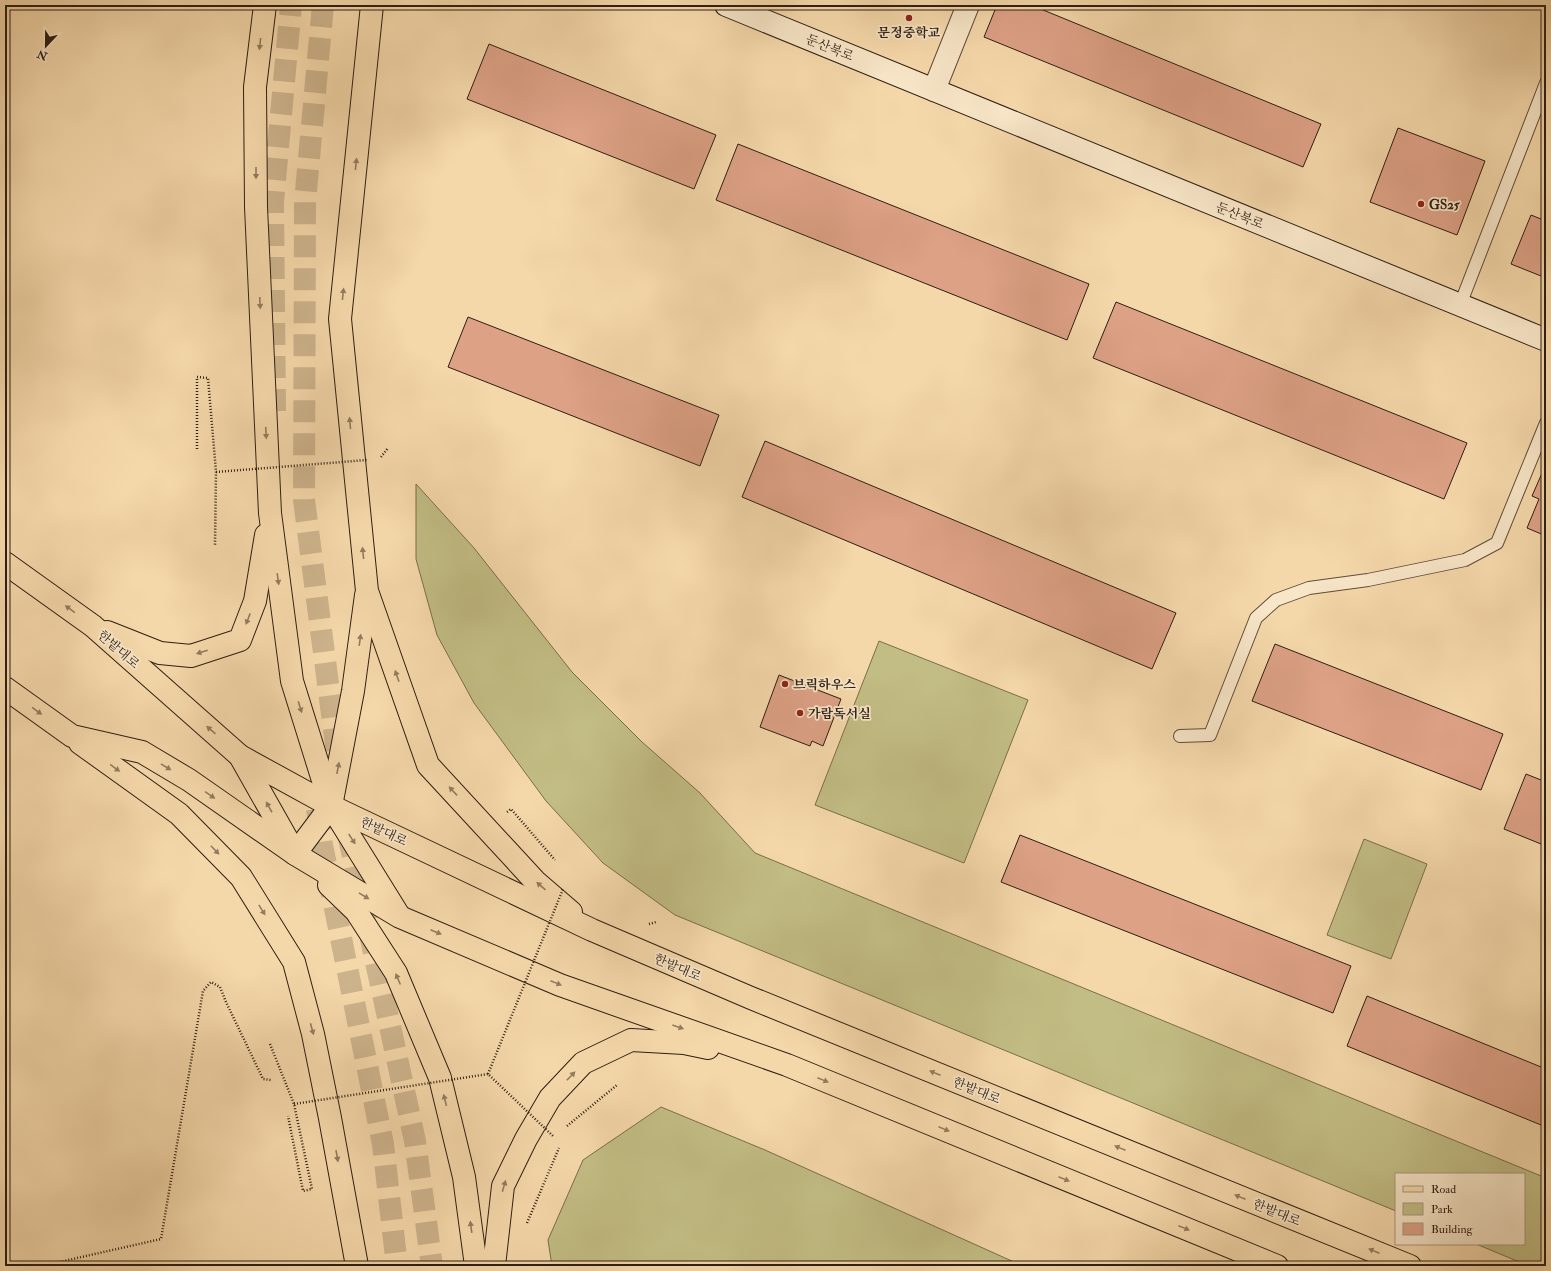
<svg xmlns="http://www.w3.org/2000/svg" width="1551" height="1271" viewBox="0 0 1551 1271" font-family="'IM FELL Double Pica','Noto Serif KR',serif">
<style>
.green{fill:#c2bd84;stroke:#786e4c}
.building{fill:#dda186;stroke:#2e1e14}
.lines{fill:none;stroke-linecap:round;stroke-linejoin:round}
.primary-tunnel{stroke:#cdb38c;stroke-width:22;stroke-dasharray:22 11;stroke-linecap:butt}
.lane-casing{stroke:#604c3a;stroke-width:14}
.street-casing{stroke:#604c3a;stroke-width:24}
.secondary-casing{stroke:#2e1e14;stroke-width:24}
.primary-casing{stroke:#2e1e14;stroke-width:24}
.path{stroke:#2e1e14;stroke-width:2.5;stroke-dasharray:1 2;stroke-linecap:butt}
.lane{stroke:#f8e6c8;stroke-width:12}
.street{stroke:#f8e6c8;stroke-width:22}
.secondary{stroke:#f8e6c8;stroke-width:22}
.primary{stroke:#f5d8aa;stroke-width:22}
.path-bridge{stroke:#2e1e14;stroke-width:2.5;stroke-dasharray:1 2;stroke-linecap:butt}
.oneway{fill:#927b5f}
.poi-dot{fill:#8f2418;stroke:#f8e6c8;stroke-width:1.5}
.labels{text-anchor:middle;stroke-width:3.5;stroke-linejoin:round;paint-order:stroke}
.poi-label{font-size:13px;font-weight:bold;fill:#2e1e14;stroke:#f8e6c8;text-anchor:start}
.street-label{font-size:13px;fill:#2e1e14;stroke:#f8e6c8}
</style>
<rect width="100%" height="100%" fill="#f5d8aa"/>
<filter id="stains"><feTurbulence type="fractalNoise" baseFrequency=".005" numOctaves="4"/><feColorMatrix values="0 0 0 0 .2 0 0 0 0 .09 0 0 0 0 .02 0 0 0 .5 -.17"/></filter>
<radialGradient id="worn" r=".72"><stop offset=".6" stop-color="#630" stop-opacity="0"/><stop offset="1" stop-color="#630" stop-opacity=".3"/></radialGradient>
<g class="green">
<path d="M416 484 474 548 572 672 642 742 700 793 755 853 1546 1178V1266H1529L1476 1244H1524V1174H1396V1211L675 915 603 863 546 801 474 703 437 635 416 559Z"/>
<path d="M879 641 1028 700 964 863 815 805Z"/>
<path d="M1364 839 1427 864 1391 959 1327 935Z"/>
<path d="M661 1107 765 1150 1014 1262 1012 1266H552L548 1240 583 1160Z"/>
</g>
<g class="building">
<path d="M997 5H1031L1321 124 1303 167 984 37Z"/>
<path d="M489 44 716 135 694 189 467 99Z"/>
<path d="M1398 128 1485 161 1457 235 1370 202Z"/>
<path d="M738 144 1089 284 1067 340 716 200Z"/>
<path d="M1531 215 1546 221V278L1511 264Z"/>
<path d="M1116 302 1467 443 1444 499 1093 358Z"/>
<path d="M468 317 719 415 700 466 448 367Z"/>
<path d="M765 441 1176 613 1152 669 742 497Z"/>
<path d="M1546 464V536L1527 528 1539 499 1532 496Z"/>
<path d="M1275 644 1503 734 1481 790 1252 701Z"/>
<path d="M779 675 841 699 823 746 812 741 810 746 760 727Z"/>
<path d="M1526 774 1546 782V846L1504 829Z"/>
<path d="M1020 835 1351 966 1333 1013 1001 882Z"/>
<path d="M1367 996 1546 1069V1127L1347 1046Z"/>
</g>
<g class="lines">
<g class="primary-tunnel">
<path d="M323 5 305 202 304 500 338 760"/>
<path d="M275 411 273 202 291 5"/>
<path d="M317 809 322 845 383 1144 397 1266"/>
<path d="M348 834 415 1141 432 1266"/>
</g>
<g class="lane-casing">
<g id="lane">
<path d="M1460 305 1546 83"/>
<path d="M1180 736 1210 735 1256 618 1276 600 1309 588 1368 580 1465 560 1497 543 1546 423"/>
</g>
</g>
<g class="street-casing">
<path id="street" d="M934 90 968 5"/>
</g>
<g class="secondary-casing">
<path id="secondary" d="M726 5 1546 340"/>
</g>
<g class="primary-casing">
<g id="primary">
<path d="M265 5 255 87 256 207 270 513 292 681 331 806 398 914"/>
<path d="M372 5 340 319 367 591 428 765 535 881 571 912"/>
<path d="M5 563 93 626 240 756 331 806 592 930 751 998 1410 1266"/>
<path d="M107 632 160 653 191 656 240 640 255 601 266 535"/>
<path d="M5 688 72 736 142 752 189 780 295 854 400 917 560 985 787 1065 1277 1266"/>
<path d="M80 743 179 814 241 877 294 962 313 1034 330 1118 357 1266"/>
<path d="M240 756 292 848"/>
<path d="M295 854 331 806 353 691 366 595"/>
<path d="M329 885 356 911 396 973 440 1078 464 1177 476 1266"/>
<path d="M494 1266 503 1186 526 1139 550 1098 583 1063 631 1040 684 1043 708 1048"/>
</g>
</g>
<g class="path">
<path d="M197 449V377L208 378 216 472 215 545"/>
<path d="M381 457 388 448"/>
<path d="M507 812 511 809 555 860"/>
<path d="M649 924 656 922"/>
<path d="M270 1044 294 1104 312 1189 303 1191 288 1116"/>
<path d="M567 1126 617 1085"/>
<path d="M527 1223 559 1148"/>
<path d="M42 1266 161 1239 203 991 211 982 220 987 226 1002 263 1079 271 1080"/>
</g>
<use href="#lane" class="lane"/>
<use href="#street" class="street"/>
<use href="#secondary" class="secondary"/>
<use href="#primary" class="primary"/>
<g class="path-bridge">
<path d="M216 472 367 460"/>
<path d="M488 1074 563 889"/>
<path d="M294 1104 488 1074 553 1136"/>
</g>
</g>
<defs><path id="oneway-solid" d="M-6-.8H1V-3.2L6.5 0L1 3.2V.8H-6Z"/></defs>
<g class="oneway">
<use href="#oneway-solid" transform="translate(260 44) rotate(96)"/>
<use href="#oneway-solid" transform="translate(356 164) rotate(-84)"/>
<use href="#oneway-solid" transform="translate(256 173) rotate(90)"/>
<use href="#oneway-solid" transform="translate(343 294) rotate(-84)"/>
<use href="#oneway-solid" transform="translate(260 303) rotate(87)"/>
<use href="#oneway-solid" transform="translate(350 423) rotate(-95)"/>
<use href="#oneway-solid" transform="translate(266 433) rotate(87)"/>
<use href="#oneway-solid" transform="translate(363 553) rotate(-96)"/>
<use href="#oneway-solid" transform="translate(278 579) rotate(82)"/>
<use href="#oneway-solid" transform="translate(70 609) rotate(-144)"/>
<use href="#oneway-solid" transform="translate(248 619) rotate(111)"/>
<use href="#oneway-solid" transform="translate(360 640) rotate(-82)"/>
<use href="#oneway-solid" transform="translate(202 652) rotate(162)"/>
<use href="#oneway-solid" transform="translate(397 676) rotate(-109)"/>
<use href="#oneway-solid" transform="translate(300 707) rotate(73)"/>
<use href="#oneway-solid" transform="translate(37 711) rotate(36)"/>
<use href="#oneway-solid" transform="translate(211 730) rotate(-139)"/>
<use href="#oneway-solid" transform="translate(166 767) rotate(31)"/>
<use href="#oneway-solid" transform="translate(115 768) rotate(36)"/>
<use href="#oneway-solid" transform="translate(338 768) rotate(-79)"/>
<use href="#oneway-solid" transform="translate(453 791) rotate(-133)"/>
<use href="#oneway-solid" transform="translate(210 795) rotate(34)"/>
<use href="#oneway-solid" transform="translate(269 807) rotate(-119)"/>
<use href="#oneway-solid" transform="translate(352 839) rotate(57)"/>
<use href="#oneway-solid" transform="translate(215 850) rotate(46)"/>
<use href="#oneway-solid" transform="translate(541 886) rotate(-139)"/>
<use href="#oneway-solid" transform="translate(364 896) rotate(31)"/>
<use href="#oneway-solid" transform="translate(262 910) rotate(58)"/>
<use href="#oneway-solid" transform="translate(436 932) rotate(23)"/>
<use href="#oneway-solid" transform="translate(398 979) rotate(-113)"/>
<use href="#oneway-solid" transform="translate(556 983) rotate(22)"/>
<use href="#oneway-solid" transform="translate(678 1027) rotate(19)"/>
<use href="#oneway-solid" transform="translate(312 1029) rotate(75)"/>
<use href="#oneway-solid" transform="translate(935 1073) rotate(-158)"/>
<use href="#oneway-solid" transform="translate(571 1076) rotate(-46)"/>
<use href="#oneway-solid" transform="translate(823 1080) rotate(22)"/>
<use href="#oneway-solid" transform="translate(445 1100) rotate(-104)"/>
<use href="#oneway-solid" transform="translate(944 1129) rotate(22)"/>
<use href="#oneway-solid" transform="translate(1120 1148) rotate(-158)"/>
<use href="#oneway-solid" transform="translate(337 1156) rotate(80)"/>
<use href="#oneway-solid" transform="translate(1064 1179) rotate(22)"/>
<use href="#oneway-solid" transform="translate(504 1186) rotate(-74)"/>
<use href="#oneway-solid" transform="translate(1240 1197) rotate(-158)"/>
<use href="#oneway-solid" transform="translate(471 1227) rotate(-98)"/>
<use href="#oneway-solid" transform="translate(1184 1228) rotate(22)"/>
<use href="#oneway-solid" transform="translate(1374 1251) rotate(-158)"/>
</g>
<g class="poi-dot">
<circle cx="909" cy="18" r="4"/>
<circle cx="1421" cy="204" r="4"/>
<circle cx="785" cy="684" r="4"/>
<circle cx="800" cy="713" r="4"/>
</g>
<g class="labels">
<g class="poi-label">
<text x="909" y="37" text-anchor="middle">문정중학교</text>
<text x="1429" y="209">GS25</text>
<text x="793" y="689">브릭하우스</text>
<text x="808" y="718">가람독서실</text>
</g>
<g class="street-label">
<text transform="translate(830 47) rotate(22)" y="5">둔산북로</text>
<text transform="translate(1240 215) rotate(22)" y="5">둔산북로</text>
<text transform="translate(119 649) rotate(41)" y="5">한밭대로</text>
<text transform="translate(384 831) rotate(25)" y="5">한밭대로</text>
<text transform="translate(678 967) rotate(23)" y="5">한밭대로</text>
<text transform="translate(977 1090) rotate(22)" y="5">한밭대로</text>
<text transform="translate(1277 1212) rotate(22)" y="5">한밭대로</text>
</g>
</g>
<rect width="1551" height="1271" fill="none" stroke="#f5d8aa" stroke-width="20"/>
<rect x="6" y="6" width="1539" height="1259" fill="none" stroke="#2e1e14" stroke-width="2"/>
<rect x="10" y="10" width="1531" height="1251" fill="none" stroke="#2e1e14"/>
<rect x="1395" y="1173" width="130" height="72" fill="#f8e6c8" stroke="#a79680"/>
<rect x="1403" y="1186" width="20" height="6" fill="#f5d8aa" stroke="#a79680"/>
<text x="1431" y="1193" font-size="12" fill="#2e1e14">Road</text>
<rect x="1403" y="1203" width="20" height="12" fill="#c2bd84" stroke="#a79680"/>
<text x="1431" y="1213" font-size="12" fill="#2e1e14">Park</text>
<rect x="1403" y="1223" width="20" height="12" fill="#dda186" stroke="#a79680"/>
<text x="1431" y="1233" font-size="12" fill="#2e1e14">Building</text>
<g transform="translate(46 46) rotate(202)" stroke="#f8e6c8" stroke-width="3" paint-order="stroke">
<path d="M0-3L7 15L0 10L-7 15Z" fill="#2e1e14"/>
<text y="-6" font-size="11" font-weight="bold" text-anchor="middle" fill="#2e1e14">N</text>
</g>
<rect width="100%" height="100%" filter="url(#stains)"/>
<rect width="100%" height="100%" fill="url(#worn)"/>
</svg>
